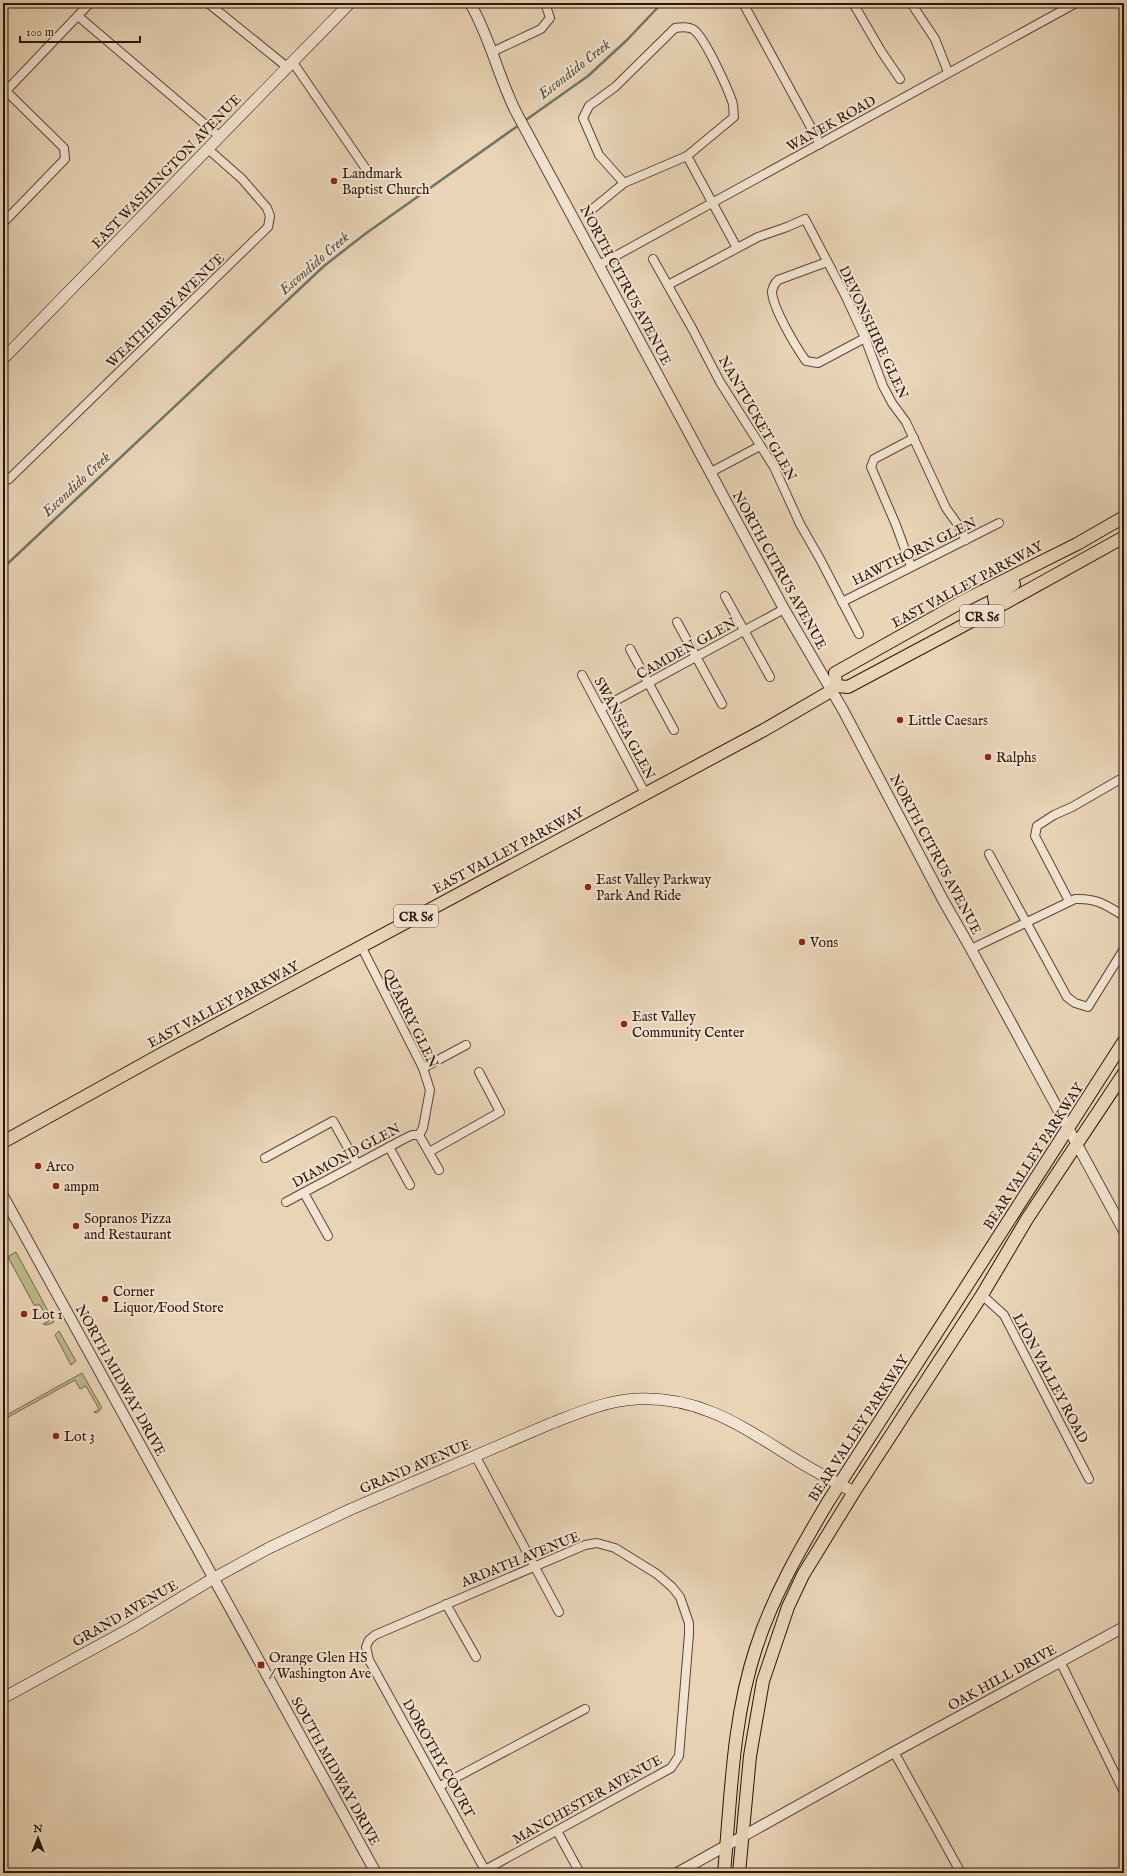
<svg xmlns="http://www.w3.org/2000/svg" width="1127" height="1876" viewBox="0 0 1127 1876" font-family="'IM FELL English',serif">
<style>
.green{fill:#bbbc8b;stroke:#74684b}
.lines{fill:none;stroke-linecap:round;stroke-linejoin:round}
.stream{stroke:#6e7769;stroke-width:2.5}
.minor-casing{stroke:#5c4436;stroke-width:10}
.tertiary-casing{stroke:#5c4436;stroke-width:12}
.secondary-casing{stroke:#2d140b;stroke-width:12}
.primary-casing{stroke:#2d140b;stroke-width:14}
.minor{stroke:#f1e3d0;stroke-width:8}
.tertiary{stroke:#f1e3d0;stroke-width:10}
.secondary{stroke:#f1e3d0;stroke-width:11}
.primary{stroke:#e9d4b6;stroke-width:12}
.poi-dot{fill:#8f2418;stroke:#f1e3d0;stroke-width:1.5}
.labels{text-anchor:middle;stroke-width:4;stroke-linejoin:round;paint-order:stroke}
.shield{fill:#f1e3d0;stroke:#685246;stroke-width:1}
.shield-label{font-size:13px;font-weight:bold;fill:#2d140b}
.street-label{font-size:14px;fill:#2d140b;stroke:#f1e3d0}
.poi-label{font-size:14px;fill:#2d140b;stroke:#f1e3d0;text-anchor:start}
.water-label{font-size:15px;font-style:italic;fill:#534e42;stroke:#f1e3d0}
</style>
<rect width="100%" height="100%" fill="#e9d4b6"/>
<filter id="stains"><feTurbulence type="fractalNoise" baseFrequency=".005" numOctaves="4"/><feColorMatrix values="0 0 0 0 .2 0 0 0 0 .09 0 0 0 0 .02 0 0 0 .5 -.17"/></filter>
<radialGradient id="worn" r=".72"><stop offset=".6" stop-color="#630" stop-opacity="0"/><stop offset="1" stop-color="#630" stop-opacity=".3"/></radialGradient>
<g class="green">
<path d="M16 1252 54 1322 47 1325 43 1324 49 1321 40 1305H34L9 1259V1256Z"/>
<path d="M59 1331 76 1361 71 1365 55 1335Z"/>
<path d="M82 1373 102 1408 97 1413 94 1412 99 1409 86 1386 80 1389 75 1380 3 1420V1417Z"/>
</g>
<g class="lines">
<g class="stream">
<path d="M523 122 588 76 627 40 662 3"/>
<path d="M3 568 324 266 365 234 519 125"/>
</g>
<g class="minor-casing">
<g id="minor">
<path d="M208 3 287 67"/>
<path d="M743 3 820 144"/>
<path d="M853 3 881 51 900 79"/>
<path d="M911 3 935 39 948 72"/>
<path d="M78 16 220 137"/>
<path d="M492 52 541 29 550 18 545 3"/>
<path d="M292 61 368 172"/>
<path d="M3 94 90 3"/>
<path d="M687 156 737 248"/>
<path d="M590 211 624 183 687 156 734 117C733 112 734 106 732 101 727 87 705 38 694 30 689 26 681 27 675 28L615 87 589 106 583 118 599 155 624 183"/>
<path d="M3 223 65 159 64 148 6 91"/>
<path d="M653 259 693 330 720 382 774 467 800 524 820 559 859 634"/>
<path d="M827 262 778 280C775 283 773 286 772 291 772 307 796 347 806 361L818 363 865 338"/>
<path d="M599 265 1076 3"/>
<path d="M668 285 758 237 787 227 805 219 845 295 865 338 883 386 892 403 906 422 946 508 961 529 966 540"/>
<path d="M711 472 760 446"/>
<path d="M3 481 9 479 268 227 270 216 267 208 242 179 208 149"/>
<path d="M911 566 896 525 871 467 874 459 914 438"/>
<path d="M725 596 770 677"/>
<path d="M842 602 999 523"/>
<path d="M677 622 722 704"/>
<path d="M630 649 674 730"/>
<path d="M582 675 645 793"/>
<path d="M600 709 784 609"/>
<path d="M989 854 1067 997 1075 1003 1088 1007 1124 949"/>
<path d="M1069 901 1035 836 1037 826 1054 815 1072 807 1124 777"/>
<path d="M361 946 423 1068 430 1090 423 1128 419 1135"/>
<path d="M971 949 1075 899C1097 898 1106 905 1124 916"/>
<path d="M423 1068 466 1045"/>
<path d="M419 1135 439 1170"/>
<path d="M389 1147 410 1185"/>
<path d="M429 1152 500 1112 479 1072"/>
<path d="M265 1158 333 1121 357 1164"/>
<path d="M304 1193 328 1236"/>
<path d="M286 1202 402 1140 412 1135H419"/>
<path d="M982 1295 1004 1315 1089 1479"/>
<path d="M476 1457 559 1612"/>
<path d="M446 1604 476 1657"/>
<path d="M1060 1661 1124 1792"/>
<path d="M894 1752 961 1873"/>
<path d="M440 1786 585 1709"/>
<path d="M557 1831 580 1873"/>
<path d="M479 1873 485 1870 671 1768 679 1756 689 1634V1623L680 1597 672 1587 657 1574 615 1548 597 1543 585 1545 375 1635 369 1640 366 1647 369 1660 485 1870"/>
</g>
</g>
<g class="tertiary-casing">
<g id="tertiary">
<path d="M470 3C490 37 498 76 516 112L784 609 843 710 943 900 971 949 1124 1231"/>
<path d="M3 1196 376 1873"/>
<path d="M677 1873 894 1752 1124 1627"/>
</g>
</g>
<g class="secondary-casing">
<g id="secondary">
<path d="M3 359 350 3"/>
<path d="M3 1698 131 1628 214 1578 269 1548 349 1510 552 1423C578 1413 608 1400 637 1399 705 1396 748 1431 803 1464 820 1474 837 1483 854 1492"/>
</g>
</g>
<g class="primary-casing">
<g id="primary">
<path d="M996 608 994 597 1014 584"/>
<path d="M836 686 835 673 965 600 1077 544 1124 517"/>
<path d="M3 1142 165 1052 764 730 831 691 836 686 848 687 996 608 1124 537"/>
<path d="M724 1873C731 1798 732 1721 756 1648 773 1596 800 1549 828 1502L1124 1041"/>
<path d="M739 1873 750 1756 763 1681 788 1607 803 1575 854 1492 982 1295 1027 1219 1124 1073"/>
</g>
</g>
<use href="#minor" class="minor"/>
<use href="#tertiary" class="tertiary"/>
<use href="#secondary" class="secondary"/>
<use href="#primary" class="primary"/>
</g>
<g class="poi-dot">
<circle cx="334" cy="181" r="4"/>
<circle cx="900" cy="720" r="4"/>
<circle cx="988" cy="757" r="4"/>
<circle cx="588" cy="887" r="4"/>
<circle cx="802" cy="942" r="4"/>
<circle cx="624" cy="1024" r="4"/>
<circle cx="38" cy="1166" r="4"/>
<circle cx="56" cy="1186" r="4"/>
<circle cx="76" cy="1226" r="4"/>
<circle cx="105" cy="1299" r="4"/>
<circle cx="24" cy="1314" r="4"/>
<circle cx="56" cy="1436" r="4"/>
<rect x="257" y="1661" width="8" height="8" rx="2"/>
</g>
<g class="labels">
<g class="shield">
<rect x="960" y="605" width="44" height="22" rx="3"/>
<rect x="394" y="905" width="44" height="22" rx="3"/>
</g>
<g class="shield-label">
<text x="982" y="621">CR S6</text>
<text x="416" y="921">CR S6</text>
</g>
<g class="street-label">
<text transform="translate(831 123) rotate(-29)" y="5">WANEK ROAD</text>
<text transform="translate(166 171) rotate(-46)" y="5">EAST WASHINGTON AVENUE</text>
<text transform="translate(626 285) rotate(62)" y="5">NORTH CITRUS AVENUE</text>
<text transform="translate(165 310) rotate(-44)" y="5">WEATHERBY AVENUE</text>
<text transform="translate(874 332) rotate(65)" y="5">DEVONSHIRE GLEN</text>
<text transform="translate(758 418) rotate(60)" y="5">NANTUCKET GLEN</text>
<text transform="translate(914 551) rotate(-26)" y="5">HAWTHORN GLEN</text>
<text transform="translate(780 570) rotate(61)" y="5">NORTH CITRUS AVENUE</text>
<text transform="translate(967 584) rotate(-28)" y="5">EAST VALLEY PARKWAY</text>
<text transform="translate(686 648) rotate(-29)" y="5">CAMDEN GLEN</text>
<text transform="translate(625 728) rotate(62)" y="5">SWANSEA GLEN</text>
<text transform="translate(508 850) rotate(-28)" y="5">EAST VALLEY PARKWAY</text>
<text transform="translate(936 854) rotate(62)" y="5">NORTH CITRUS AVENUE</text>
<text transform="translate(223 1004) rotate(-28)" y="5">EAST VALLEY PARKWAY</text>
<text transform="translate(411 1018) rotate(64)" y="5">QUARRY GLEN</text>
<text transform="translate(346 1155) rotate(-28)" y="5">DIAMOND GLEN</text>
<text transform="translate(1033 1156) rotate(-57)" y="5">BEAR VALLEY PARKWAY</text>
<text transform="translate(1051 1378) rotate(62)" y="5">LION VALLEY ROAD</text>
<text transform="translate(121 1380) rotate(61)" y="5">NORTH MIDWAY DRIVE</text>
<text transform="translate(858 1428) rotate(-57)" y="5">BEAR VALLEY PARKWAY</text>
<text transform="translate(415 1466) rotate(-23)" y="5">GRAND AVENUE</text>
<text transform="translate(520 1559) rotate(-22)" y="5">ARDATH AVENUE</text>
<text transform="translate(125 1613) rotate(-30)" y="5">GRAND AVENUE</text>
<text transform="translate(1002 1677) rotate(-29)" y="5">OAK HILL DRIVE</text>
<text transform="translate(439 1758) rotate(61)" y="5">DOROTHY COURT</text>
<text transform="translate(336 1771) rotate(61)" y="5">SOUTH MIDWAY DRIVE</text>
<text transform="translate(587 1799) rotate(-29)" y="5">MANCHESTER AVENUE</text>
</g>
<g class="poi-label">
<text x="342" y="178">Landmark<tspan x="342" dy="16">Baptist Church</tspan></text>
<text x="908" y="725">Little Caesars</text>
<text x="996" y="762">Ralphs</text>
<text x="596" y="884">East Valley Parkway<tspan x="596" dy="16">Park And Ride</tspan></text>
<text x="810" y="947">Vons</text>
<text x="632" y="1021">East Valley<tspan x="632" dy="16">Community Center</tspan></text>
<text x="46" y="1171">Arco</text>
<text x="64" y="1191">ampm</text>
<text x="84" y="1223">Sopranos Pizza<tspan x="84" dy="16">and Restaurant</tspan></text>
<text x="113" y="1296">Corner<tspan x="113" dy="16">Liquor/Food Store</tspan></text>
<text x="32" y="1319">Lot 1</text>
<text x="64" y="1441">Lot 3</text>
<text x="269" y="1662">Orange Glen HS<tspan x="269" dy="16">/ Washington Ave</tspan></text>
</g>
<g class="water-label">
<text transform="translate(574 69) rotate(-38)" y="5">Escondido Creek</text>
<text transform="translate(314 263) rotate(-41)" y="5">Escondido Creek</text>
<text transform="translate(76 484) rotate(-43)" y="5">Escondido Creek</text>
</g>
</g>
<rect width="1127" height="1876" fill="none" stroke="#e9d4b6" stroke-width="16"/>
<rect x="4" y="4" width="1119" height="1868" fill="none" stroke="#2d140b" stroke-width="2"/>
<rect x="8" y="8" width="1111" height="1860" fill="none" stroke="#2d140b"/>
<g transform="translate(38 1838)" stroke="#f1e3d0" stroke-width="3" paint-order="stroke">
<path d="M0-3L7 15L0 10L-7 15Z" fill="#2d140b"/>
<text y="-6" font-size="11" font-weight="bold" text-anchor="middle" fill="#2d140b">N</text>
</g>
<path d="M20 36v6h120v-6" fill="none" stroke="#2d140b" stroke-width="2"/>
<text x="26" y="36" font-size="12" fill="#2d140b" stroke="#f1e3d0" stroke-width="3" paint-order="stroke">100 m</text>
<rect width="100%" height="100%" filter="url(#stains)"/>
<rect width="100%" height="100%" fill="url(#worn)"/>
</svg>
